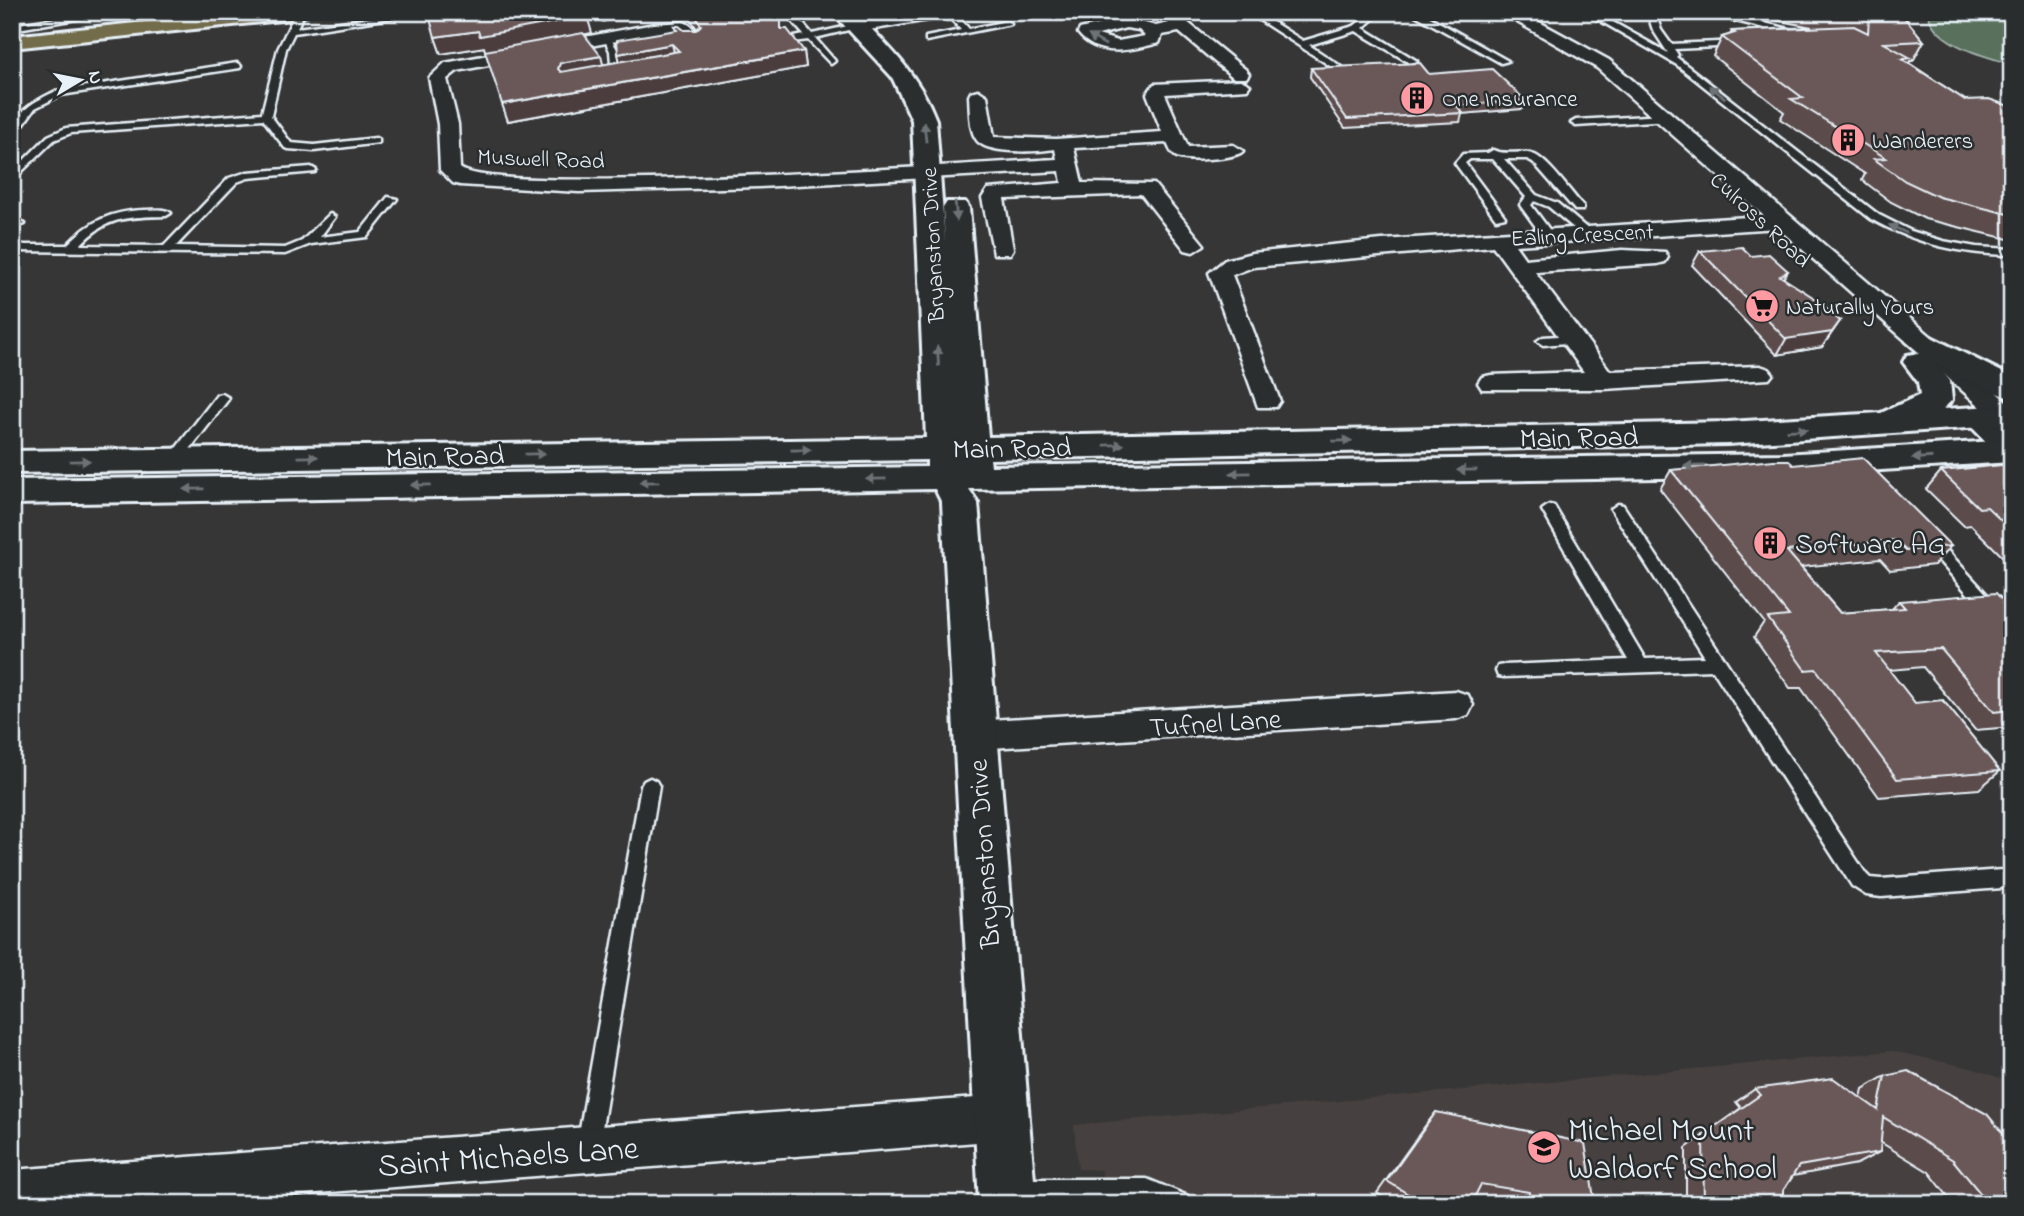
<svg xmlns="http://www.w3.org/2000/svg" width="2024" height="1216" viewBox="0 0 2024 1216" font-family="'Indie Flower',sans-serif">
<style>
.built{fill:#474040}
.green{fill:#58705c;stroke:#a0b0aa;stroke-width:2}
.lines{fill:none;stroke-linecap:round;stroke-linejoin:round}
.service-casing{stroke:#e8f1f8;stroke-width:5}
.minor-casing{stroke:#e8f1f8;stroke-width:5}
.tertiary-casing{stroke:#e8f1f8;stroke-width:6}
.secondary-casing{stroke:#e8f1f8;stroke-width:6}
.primary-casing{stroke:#e8f1f8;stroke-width:6}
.service{fill:#2a2d2e;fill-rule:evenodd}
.minor{fill:#2a2d2e;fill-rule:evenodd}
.tertiary{fill:#2a2d2e;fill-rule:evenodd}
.secondary{fill:#2a2d2e;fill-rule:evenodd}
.primary{fill:#726c4b;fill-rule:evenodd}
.wall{fill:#5c4c4c;stroke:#e8f1f8;stroke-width:2}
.shaded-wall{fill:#4b3e3e;stroke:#e8f1f8;stroke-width:2}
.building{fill:#6b5858;stroke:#e8f1f8;stroke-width:2}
.oneway{fill:#6c7275}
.labels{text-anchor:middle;stroke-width:5;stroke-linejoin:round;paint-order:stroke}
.far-poi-label{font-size:23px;fill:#e8f1f8;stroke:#2a2d2e;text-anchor:start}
.far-street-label{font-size:23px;fill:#e8f1f8;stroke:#2a2d2e}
.street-label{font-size:28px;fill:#e8f1f8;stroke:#2a2d2e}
.poi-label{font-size:28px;fill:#e8f1f8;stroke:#2a2d2e;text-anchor:start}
.near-poi-label{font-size:33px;fill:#e8f1f8;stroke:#2a2d2e;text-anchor:start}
.near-street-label{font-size:33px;fill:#e8f1f8;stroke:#2a2d2e}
</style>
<rect width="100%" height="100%" fill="#373636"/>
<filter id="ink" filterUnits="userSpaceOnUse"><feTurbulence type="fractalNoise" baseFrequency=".0143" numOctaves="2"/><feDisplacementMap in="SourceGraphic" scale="14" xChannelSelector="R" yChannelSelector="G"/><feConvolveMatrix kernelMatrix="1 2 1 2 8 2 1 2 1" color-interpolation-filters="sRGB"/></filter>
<g filter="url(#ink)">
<path class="built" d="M1892 1051 1971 1068 2012 1082V1204H1103L1102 1170 1078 1169 1074 1125Z"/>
<path class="green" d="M1933 12H2012V64C1986 57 1938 45 1929 17Z"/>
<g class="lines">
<g class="service-casing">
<g id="service">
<path d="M96 12H117L12 30V25Z"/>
<path d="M296 12H304L297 28 406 13 410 15 294 33 286 49 271 116 291 143 314 145 376 138 379 139V143L314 151 288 149 285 148 263 119 71 133 54 140 12 181V172L48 136 66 128 262 113 278 49Z"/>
<path d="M599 12H607L610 18 603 20Z"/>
<path d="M784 12H793L812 34 857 24 861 27 815 38 835 61 831 64 808 40 785 43V39L804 35Z"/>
<path d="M945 12H954L969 29 1007 21 1011 24 926 41V37L961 30Z"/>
<path d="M1247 12H1257L1303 41 1354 26 1372 12H1381L1363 28 1417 61 1410 63 1356 31 1309 45 1345 69 1338 71Z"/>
<path d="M1410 12H1421L1508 61 1501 63Z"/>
<path d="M1585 12H1595L1668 53 1653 30 1647 12H1655L1661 30 1671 44 1742 41V45L1739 46 1674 49 1678 55 1676 57 1879 215 1911 231 1943 241 1976 247 2012 249V255C1961 254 1916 244 1871 219L1677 65Z"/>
<path d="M1700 12H1716L1794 30 1798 38 1787 42 1788 34Z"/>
<path d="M603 36H609L618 51 619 78 612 76 610 51Z"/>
<path d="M237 63 241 66 240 68 61 95 35 108 15 136 12 137C12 112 36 101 56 91Z"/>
<path d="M1665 115 1668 116V120L1576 126 1571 123 1576 120Z"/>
<path d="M1493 150C1505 156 1519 150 1532 154 1547 158 1571 193 1583 206V210H1575L1533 162 1527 159H1504L1536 195 1557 203 1590 231V235H1582L1549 207 1534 201 1531 205 1554 236 1544 238 1520 205 1526 197 1493 159H1470L1465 163 1505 217 1496 219 1455 163 1463 154 1488 153Z"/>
<path d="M311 167 316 170 315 172 248 178 237 182 176 246 285 248 302 241 330 214 335 217 320 237 360 232 388 197 397 199 367 237 311 244 285 254 12 251V245H67C90 221 111 211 145 210 154 210 164 208 171 213L166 216C128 217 107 216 80 245L164 246 229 178 247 172Z"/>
<path d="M12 222 20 221 25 224 12 228Z"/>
<path d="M1573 335 1579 339 1577 342 1543 345 1537 341 1543 337Z"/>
<path d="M222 394 229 398 227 401 180 462H170L168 459 170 456 217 395Z"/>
<path d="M1618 504 1623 505 1866 874 1870 878 1881 879 2002 870 2012 866V884L2002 888 1881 897 1866 895 1852 886 1713 670 1504 677 1498 676 1496 671 1498 666 1504 665 1628 660 1542 510 1549 505 1554 506 1645 659 1705 657 1611 509Z"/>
<path d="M1930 536 1935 537 2012 622V639L2006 637 1925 545 1923 541Z"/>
<path d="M650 778 656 781 659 786 599 1146 596 1154 588 1157 580 1154 577 1146 641 786 644 781Z"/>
<path d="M1013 1179H1147L1188 1196 1192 1204 1013 1203 1005 1199 1001 1191 1005 1183Z"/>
</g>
</g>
<g class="minor-casing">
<g id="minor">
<path d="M915 12H954L946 17 857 32 849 27 857 22Z"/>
<path d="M1175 12 1246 70 1249 74 1246 78H1234L1179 32 1162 35 1159 43C1132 50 1098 59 1078 33L1080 29 1126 18 1156 26 1169 23 1158 13ZM1126 28 1139 30 1145 36 1118 41 1098 35Z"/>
<path d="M1500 12H1521L1609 60 2012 406V423L1998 422 1778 228 1515 245 1525 259 1622 250 1665 252 1668 257 1665 262 1657 264 1535 272 1610 371 1760 366 1769 369 1773 374 1769 379 1604 389H1482L1478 383 1482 377 1491 375 1584 372 1493 246 1253 267 1232 275 1280 401 1276 407H1258L1209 273 1225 260 1252 253 1382 240 1764 216 1597 68Z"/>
<path d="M683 22C691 24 697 32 702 39L699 43H687L679 32 654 34 457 71 447 79 458 124 460 168C493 197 981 163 1057 159L1055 149C1038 152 985 155 976 139 969 129 970 109 969 96L971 92 978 90 987 96 994 137 1056 139 1162 132 1147 94 1154 84 1241 80 1250 85 1247 89 1165 94 1188 147 1233 145 1243 151C1236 159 1187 162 1177 157 1171 154 1170 149 1167 143L1074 148 1082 183 1154 184 1204 245 1193 252 1185 250 1141 194 1004 199 1013 249 1010 254H994L982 198 988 189 1062 183 1060 171 759 187 579 192 460 185 453 183 440 170 438 124 429 78 445 63 654 24Z"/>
<path d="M1456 691 1468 695 1473 705 1468 715 1456 719 975 749 963 745 958 735 963 725 975 721Z"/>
<path d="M1003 1096 1019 1102 1025 1118 1019 1134 1003 1140 174 1204H12V1170Z"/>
</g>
</g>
<g class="tertiary-casing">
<path id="tertiary" d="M1979 408 1991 411 2012 430V459L2000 456 1963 418 1967 411Z"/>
</g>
<g class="secondary-casing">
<path id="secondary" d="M832 12H854C888 45 919 75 936 120L945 242 943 208 947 202H965L969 208 988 437 1728 422 1881 413 1920 395 1918 382 1903 362 1907 355 1920 353 1906 341 1910 335 1921 332 2012 377V399L1966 381 1934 362 1950 381 1952 400 1943 409 2012 405V425L1728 444 990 459 991 466 1783 454 2012 440V462L1783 476 969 489 978 503 1036 1204H979L942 503 935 489 12 504V480L927 467V460L12 473V451L926 438 912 120 892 77Z"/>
</g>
<g class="primary-casing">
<path id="primary" d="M240 12H311L301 18 12 48V36Z"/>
</g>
<use href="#service" class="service"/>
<use href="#minor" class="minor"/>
<use href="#tertiary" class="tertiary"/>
<use href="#secondary" class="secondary"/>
<use href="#primary" class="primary"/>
</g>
<g class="wall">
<path d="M686 12H774L782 29 804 51 806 67 508 121 484 47 441 54 435 37 592 33 584 34 603 65 620 61 676 30 675 26 684 30H696L697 29Z"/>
<path d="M1732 12H1900L1924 41 1913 61H1910L1909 63 1965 100 2012 107V240L1925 219 1891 202 1862 180 1865 174 1780 119 1784 112 1713 56 1722 37 1730 35 1732 31 1812 27Z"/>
<path d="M1311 68 1429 74 1525 100 1522 109 1462 114 1460 122 1345 128 1310 77Z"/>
<path d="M1700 251 1751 256 1788 271 1783 279 1840 321 1822 347 1777 355 1692 265Z"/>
<path d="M2012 464V566L1971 525 1964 526 1926 489 1941 471Z"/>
<path d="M1793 465 1951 546 1934 565 1890 570 1880 559 1801 567 1840 613 1892 609 1899 601 2012 610V727L1975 730 1923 667 1889 670 1915 703 2000 771 1979 789 1879 797 1801 688H1790L1754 637 1764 622 1660 489 1671 470Z"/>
<path d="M1885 1076 2012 1204H1954L1929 1172 1880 1142V1152L1857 1164 1793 1176 1783 1191V1204H1686V1148L1741 1108 1736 1102 1755 1089 1861 1098 1863 1089Z"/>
<path d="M1436 1112 1595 1204H1511L1474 1198 1471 1204H1393L1377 1193 1425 1126Z"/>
</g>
<g class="shaded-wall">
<path d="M587 16 592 33 486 53 484 47 441 54 435 37Z"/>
<path d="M672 44 676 60 622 70 618 54Z"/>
<path d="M804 51 806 67 508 121 502 104Z"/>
<path d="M601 56 605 72 565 79 558 69 560 63Z"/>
<path d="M1840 321 1822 347 1777 355 1786 339Z"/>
</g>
<g class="building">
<path d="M428 12H585L587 16 480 36 478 31 435 37Z"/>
<path d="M693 12H774L781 21V29H787L804 51 502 104 485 51 583 33 601 56 560 63 558 69 561 72 679 51 672 44 618 54 617 40 677 30 675 26H679L684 30H696L701 25Z"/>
<path d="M1842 12H1900L1924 41 1884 43 1911 58 1902 59 1965 100 1989 99 2012 107V215L1939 197 1905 181 1874 159 1886 158 1791 99 1803 98 1722 37 1735 33 1732 31 1854 26 1868 33 1869 17Z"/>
<path d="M1420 63 1429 74 1492 69 1525 100 1457 106 1463 113 1347 119 1311 68Z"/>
<path d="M1742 247 1751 256 1769 254 1788 271 1780 276 1816 299 1840 321 1832 332 1786 339 1700 251Z"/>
<path d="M1863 458 1951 546 1906 551 1895 540 1787 551 1840 613 1905 608 1899 601 1996 593 2012 610V710L1994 712 1941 649 1876 653 1915 703 1943 700 2000 771 1897 779 1816 669 1805 670 1768 618 1789 616 1671 470 1774 460H1789L1793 465Z"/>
<path d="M2012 464V531L1987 507 1979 508 1941 471Z"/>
<path d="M1908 1071 1987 1114 2012 1144V1204H1989L1953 1160 1883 1117 1880 1152 1799 1166 1783 1191V1204H1704L1703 1135 1760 1095 1755 1089 1833 1078 1878 1110 1885 1076Z"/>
<path d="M1436 1112 1585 1143 1595 1204H1530L1529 1192 1481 1184 1471 1204H1424L1387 1181Z"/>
</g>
<defs><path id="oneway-solid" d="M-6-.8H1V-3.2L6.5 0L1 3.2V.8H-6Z" transform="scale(1.75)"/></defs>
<g class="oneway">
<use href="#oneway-solid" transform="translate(1097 40) rotate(-150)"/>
<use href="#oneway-solid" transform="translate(1717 92) rotate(-142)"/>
<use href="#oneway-solid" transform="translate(925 132) rotate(-96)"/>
<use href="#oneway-solid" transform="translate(956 211) rotate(85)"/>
<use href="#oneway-solid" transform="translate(1898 229) rotate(-155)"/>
<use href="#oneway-solid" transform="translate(938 356) rotate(-93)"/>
<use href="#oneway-solid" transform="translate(1797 430) rotate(-3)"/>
<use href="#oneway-solid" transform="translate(1342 441) rotate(-1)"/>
<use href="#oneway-solid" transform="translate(1114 445) rotate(-1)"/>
<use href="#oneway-solid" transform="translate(801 450) rotate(-1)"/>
<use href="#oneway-solid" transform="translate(535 454) rotate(-1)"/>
<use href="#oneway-solid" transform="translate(308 457) rotate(-1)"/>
<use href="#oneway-solid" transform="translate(1922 458) rotate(176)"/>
<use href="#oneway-solid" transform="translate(80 461) rotate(-1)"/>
<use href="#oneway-solid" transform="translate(1694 466) rotate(179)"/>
<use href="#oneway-solid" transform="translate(1467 470) rotate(179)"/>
<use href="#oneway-solid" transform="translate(1240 473) rotate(179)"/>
<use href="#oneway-solid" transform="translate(876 479) rotate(179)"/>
<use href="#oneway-solid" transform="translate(649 482) rotate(179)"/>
<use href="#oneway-solid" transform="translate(421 485) rotate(179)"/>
<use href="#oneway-solid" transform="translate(194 489) rotate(179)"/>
</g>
</g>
<defs>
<g id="building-disc" transform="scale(1.75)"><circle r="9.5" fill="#ff9aa2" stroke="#2a2d2e"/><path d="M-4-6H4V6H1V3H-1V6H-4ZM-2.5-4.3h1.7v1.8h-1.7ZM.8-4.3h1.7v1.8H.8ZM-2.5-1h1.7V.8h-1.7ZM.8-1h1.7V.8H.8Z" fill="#111"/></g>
<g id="supermarket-disc" transform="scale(1.75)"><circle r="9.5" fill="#ff9aa2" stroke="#2a2d2e"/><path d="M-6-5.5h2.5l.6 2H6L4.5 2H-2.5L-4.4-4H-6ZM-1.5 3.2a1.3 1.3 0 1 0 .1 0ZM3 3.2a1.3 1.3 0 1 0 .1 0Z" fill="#111"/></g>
<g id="school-disc" transform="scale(1.75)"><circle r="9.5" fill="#ff9aa2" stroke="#2a2d2e"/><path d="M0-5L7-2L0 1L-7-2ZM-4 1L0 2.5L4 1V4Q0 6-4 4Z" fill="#111"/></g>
</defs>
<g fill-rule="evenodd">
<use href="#building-disc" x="1417" y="98"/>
<use href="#building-disc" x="1848" y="140"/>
<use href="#supermarket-disc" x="1762" y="306"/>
<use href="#building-disc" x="1770" y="543"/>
<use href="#school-disc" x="1544" y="1147"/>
</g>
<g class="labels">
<g class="far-poi-label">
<text x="1442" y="106">One Insurance</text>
<text x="1872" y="148">Wanderers</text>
<text x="1786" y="314">Naturally Yours</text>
</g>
<g class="far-street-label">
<text transform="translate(541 158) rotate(2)" y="8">Muswell Road</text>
<text transform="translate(1761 219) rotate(43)" y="8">Culross Road</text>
<text transform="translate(1582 234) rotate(-3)" y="8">Ealing Crescent</text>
<text transform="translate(932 245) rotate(-93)" y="8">Bryanston Drive</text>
</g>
<g class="street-label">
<text transform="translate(1579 436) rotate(-1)" y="10">Main Road</text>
<text transform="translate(1012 447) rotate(-1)" y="10">Main Road</text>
<text transform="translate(445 455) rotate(-1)" y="10">Main Road</text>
<text transform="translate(1215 722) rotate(-4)" y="10">Tufnel Lane</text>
<text transform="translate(983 854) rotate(-94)" y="10">Bryanston Drive</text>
</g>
<g class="poi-label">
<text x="1795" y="553">Software AG</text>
</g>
<g class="near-poi-label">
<text x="1568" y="1140">Michael Mount<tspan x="1568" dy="38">Waldorf School</tspan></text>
</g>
<g class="near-street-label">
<text transform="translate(508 1155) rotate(-4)" y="12">Saint Michaels Lane</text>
</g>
</g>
<rect width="2024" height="1216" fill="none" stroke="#2a2d2e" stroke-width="42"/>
<rect x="21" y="21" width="1982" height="1174" fill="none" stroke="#e8f1f8" stroke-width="2.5" filter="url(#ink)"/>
<g transform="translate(80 80) rotate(80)" stroke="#2a2d2e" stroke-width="5" paint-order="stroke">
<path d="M0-5L12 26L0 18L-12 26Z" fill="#e8f1f8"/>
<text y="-10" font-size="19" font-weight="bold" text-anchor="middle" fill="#e8f1f8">N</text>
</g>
</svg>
